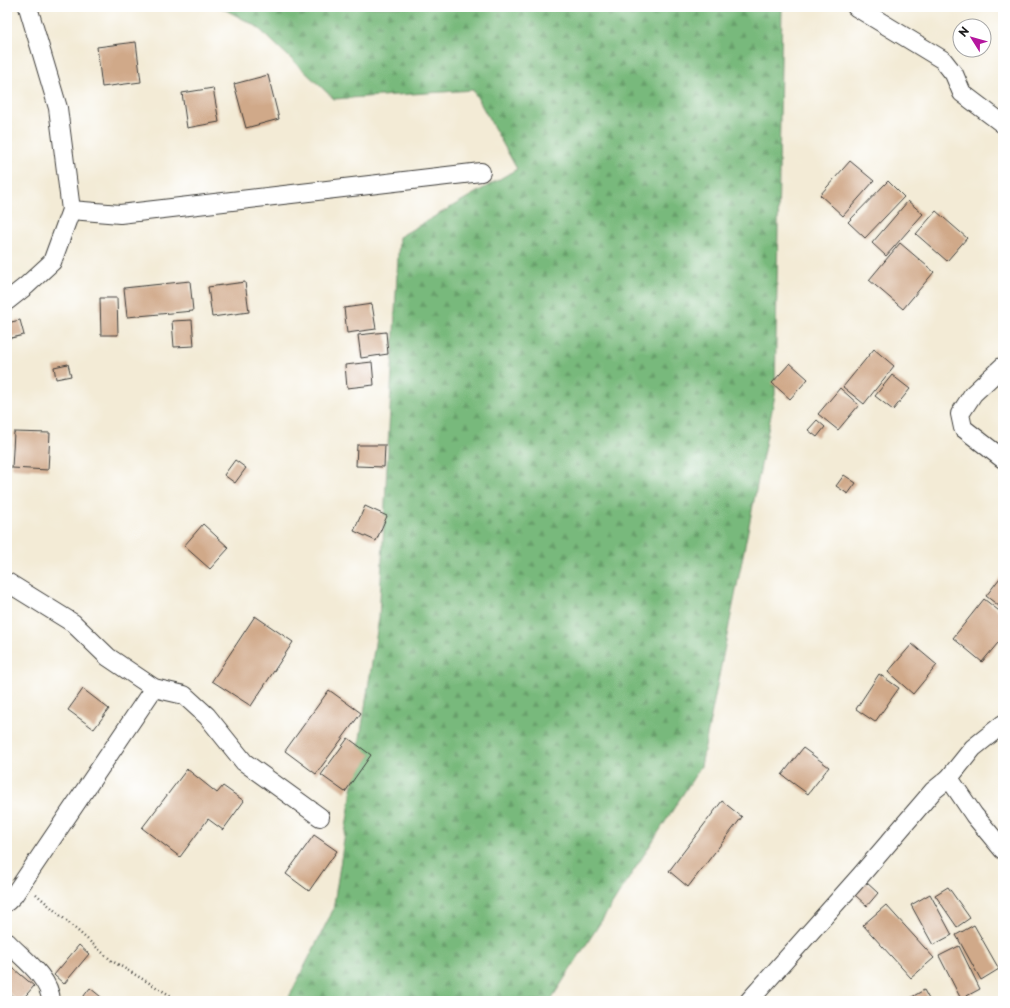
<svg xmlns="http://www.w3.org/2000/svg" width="1010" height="1008" viewBox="0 0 1010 1008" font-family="'Playpen Sans',sans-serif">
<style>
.forest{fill:url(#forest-firs);stroke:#4a6a4c}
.building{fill:#d0a989}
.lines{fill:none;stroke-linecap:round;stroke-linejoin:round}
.street-casing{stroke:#3c3b38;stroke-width:20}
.path{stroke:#3c3b38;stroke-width:2.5;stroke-dasharray:1 3;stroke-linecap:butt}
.street{stroke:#fff;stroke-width:18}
</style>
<defs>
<pattern id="forest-firs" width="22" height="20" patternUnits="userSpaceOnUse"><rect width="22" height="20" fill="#78b97c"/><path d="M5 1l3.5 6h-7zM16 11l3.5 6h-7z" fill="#679e6b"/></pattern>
</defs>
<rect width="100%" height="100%" fill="#fff"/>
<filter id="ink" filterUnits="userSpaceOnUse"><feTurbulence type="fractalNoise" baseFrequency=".025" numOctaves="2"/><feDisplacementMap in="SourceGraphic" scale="8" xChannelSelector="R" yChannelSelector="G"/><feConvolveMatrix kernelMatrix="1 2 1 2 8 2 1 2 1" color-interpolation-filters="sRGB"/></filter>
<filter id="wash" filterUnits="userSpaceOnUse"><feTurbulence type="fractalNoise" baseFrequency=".012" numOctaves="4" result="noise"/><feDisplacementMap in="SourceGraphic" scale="16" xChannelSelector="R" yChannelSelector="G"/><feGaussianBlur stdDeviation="0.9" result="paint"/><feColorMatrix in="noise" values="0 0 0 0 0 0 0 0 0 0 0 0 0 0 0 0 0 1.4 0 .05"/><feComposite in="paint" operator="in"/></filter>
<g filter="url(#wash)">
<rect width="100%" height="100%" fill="#f3ebd6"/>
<path class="forest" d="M220 7H782L775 395 701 766 550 1001H287L333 910 379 618 399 237 517 169 473 90 334 99 256 26Z"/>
<g id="blocks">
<g class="building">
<path d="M136 42 141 82 102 87 97 47Z"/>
<path d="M268 75 279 119 246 128 234 84Z"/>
<path d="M213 88 219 122 187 128 182 93Z"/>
<path d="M850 161 874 181 843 216 820 195Z"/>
<path d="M888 181 904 197 865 238 848 222Z"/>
<path d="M908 201 923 214 886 256 872 243Z"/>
<path d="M936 211 967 238 947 261 916 234Z"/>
<path d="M900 243 934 272 903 309 869 280Z"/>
<path d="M190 281 193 311 127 317 124 288Z"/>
<path d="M245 282 249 312 212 317 208 287Z"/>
<path d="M100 298H117L118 335H101Z"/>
<path d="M372 304 376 329 347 333 344 308Z"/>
<path d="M20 320 24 335 7 339V323Z"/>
<path d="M192 320 194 346 174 347 172 321Z"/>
<path d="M386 332 388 354 361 358 358 335Z"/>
<path d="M874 349 894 366 864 404 843 387Z"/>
<path d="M372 362 374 385 347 388 345 365Z"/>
<path d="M790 363 808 379 790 399 772 383Z"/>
<path d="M68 364 71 376 56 379 54 367Z"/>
<path d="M892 375 910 389 893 410 875 396Z"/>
<path d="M840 388 859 405 838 430 818 414Z"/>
<path d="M817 420 825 427 817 437 808 430Z"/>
<path d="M14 432 50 433 48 470 12 468Z"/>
<path d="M357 445H385L384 467 356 466Z"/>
<path d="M235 460 246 468 235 483 224 475Z"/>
<path d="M844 475 856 483 848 494 836 486Z"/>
<path d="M365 506 387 516 376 541 354 531Z"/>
<path d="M203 524 229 548 210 569 184 546Z"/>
<path d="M1003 574V609L986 596Z"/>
<path d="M984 599 1003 614V637L982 662 953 638Z"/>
<path d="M255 616 293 642 251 706 212 681Z"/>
<path d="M912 644 937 665 913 694 888 672Z"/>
<path d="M879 674 899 688 875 722 856 709Z"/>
<path d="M83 689 109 709 94 729 68 710Z"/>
<path d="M329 690 361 713 316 774 285 751Z"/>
<path d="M348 738 371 755 345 792 321 775Z"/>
<path d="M803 748 829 767 808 794 782 775Z"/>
<path d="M187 769 217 793 223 786 244 801 223 830 208 819 180 857 142 828Z"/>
<path d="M722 801 742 817 688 887 669 871Z"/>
<path d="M314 835 337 851 309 891 286 874Z"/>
<path d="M866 882 878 893 867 906 855 895Z"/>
<path d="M948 887 970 918 957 927 935 895Z"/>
<path d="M930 894 952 935 933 945 911 905Z"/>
<path d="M886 905 934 958 911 978 863 925Z"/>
<path d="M974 925 999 969 981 980 956 935Z"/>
<path d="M79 945 89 954 64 984 54 975Z"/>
<path d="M959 946 980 989 961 999 939 956Z"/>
<path d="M7 963 34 986 21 1001H18L7 991Z"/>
<path d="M90 988 106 1001H80Z"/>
<path d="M924 990 930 1001H905Z"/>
</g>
</g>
</g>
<g filter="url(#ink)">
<use href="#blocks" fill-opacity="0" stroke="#3c3b38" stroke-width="1"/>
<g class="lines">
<g class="street-casing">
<g id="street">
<path d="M856 7 943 60 954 74 962 93 1003 124"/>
<path d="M71 210 120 214 481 172"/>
<path d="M7 301 26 286 52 262 71 210 58 108 28 7"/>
<path d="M1003 366 973 394 960 414 963 428 1003 459"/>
<path d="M7 582 73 623 108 657 154 688 184 695 207 716 244 762 320 817"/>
<path d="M1003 724 973 748 949 778 974 815 1003 850"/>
<path d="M7 902 14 895 154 688"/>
<path d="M7 942C22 958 50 977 51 1001"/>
<path d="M749 1001 861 875 933 791 949 778"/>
</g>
</g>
<path class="path" d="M36 894 112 961 173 997"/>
<use href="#street" class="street"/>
</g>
</g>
<rect width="1010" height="1008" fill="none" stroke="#fff" stroke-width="24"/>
<g transform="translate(972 38) rotate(307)"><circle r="19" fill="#ffffff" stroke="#a4a4a4"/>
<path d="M0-3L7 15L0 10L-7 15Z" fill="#b5179e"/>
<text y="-6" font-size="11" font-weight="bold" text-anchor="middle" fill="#1c1c1c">N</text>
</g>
</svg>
